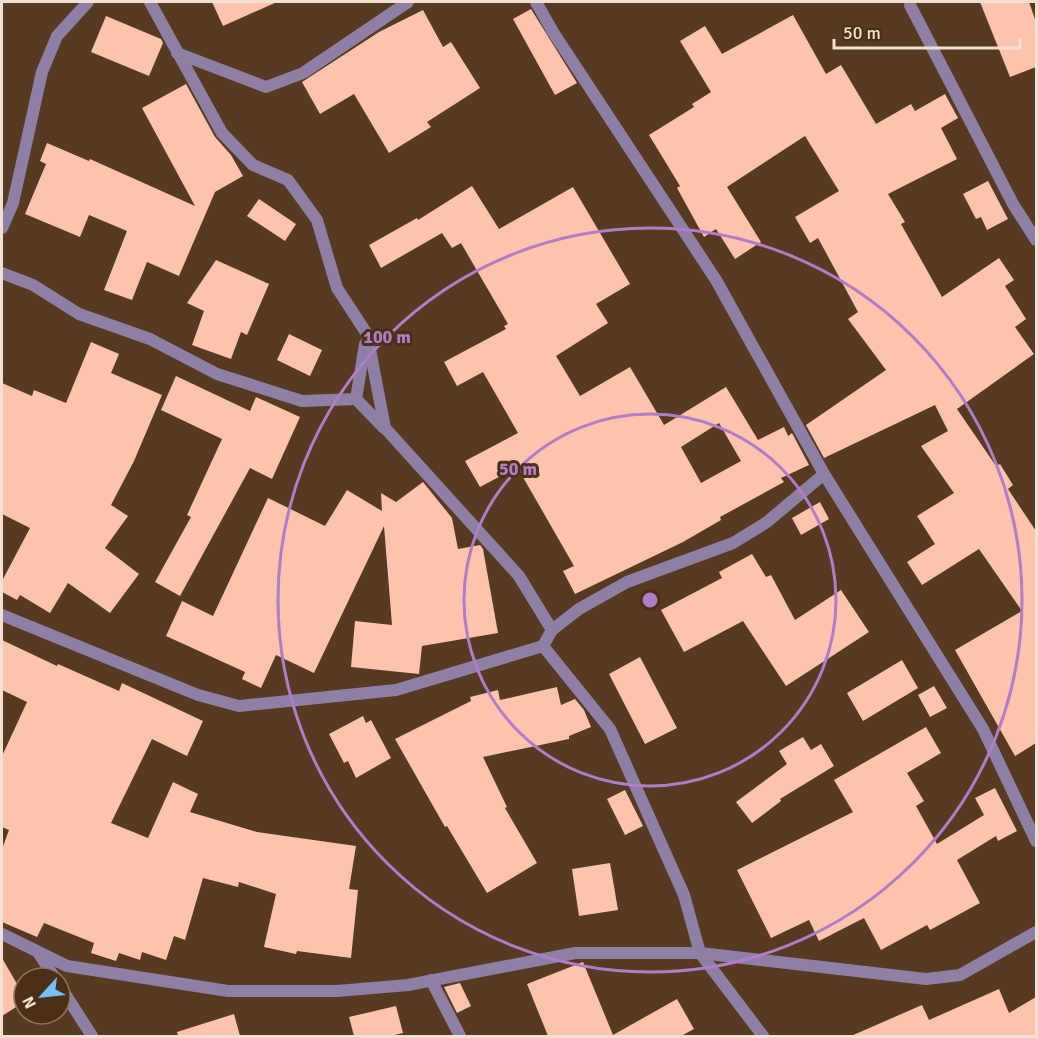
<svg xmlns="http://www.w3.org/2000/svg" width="1038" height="1038" viewBox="0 0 1038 1038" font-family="Signika,sans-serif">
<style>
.building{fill:#fec3ad;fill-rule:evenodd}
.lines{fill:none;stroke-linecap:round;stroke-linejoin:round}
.minor{stroke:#8e80a4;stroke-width:12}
.ring{fill:none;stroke:#b17dc8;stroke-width:3}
.centre{fill:#b17dc8;stroke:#4b3017;stroke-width:3}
.ring-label{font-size:18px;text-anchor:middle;font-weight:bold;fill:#b17dc8;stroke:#4b3017;stroke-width:6;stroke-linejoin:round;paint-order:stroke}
</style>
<rect width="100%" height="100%" fill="#563a21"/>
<g class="building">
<path d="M212 2H277L223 26Z"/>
<path d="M980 2H1029L1036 22V67L1010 77Z"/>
<path d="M531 9 577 83 555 95 513 19Z"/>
<path d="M423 10 443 47 451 42 480 88 427 122 431 127 389 153 354 94 320 114 302 82 379 32Z"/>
<path d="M793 15 826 74 841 65 876 124 911 104 915 111 945 94 958 118 941 128 957 159 888 194 905 222 901 224 942 297 999 258 1014 280 1005 286 1026 319 1015 327 1034 354 957 409 996 466 1000 464 1013 485 1008 489 1036 531V743L1015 756 955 650 1022 611 979 549 922 585 907 562 935 544 917 516 954 493 921 446 948 431 935 405 824 458 806 425 886 370 848 319 858 312 818 238 810 243 795 217 839 191 805 136 733 183 727 187 761 242 735 259 716 229 704 237 677 188 680 186 649 135 694 107 692 104 711 92 680 41 705 26 722 54Z"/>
<path d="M106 16 161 39 163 43 149 76 91 52Z"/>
<path d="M186 84 215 137 231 155 243 176 215 192 179 276 147 262 132 300 104 290 127 231 89 215 80 237 25 214 46 164 40 161 47 143 89 161 90 159 195 206 142 108Z"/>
<path d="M988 181 1008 219 987 230 981 217 976 219 963 194Z"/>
<path d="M472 186 499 229 573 187 630 284 596 304 608 323 556 356 580 396 630 367 664 425 726 387 758 440 784 427 788 436 792 433 809 465 781 478 784 482 720 517 721 520 683 542 575 594 563 571 574 566 520 472 516 474 514 469 480 487 465 461 518 433 483 372 457 386 444 362 506 329 504 326 508 324 461 243 452 248 442 233 381 268 369 245 417 218 418 220ZM719 423 741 461 701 483 681 447Z"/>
<path d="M259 199 296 224 285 241 247 216Z"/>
<path d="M216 260 269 284 247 335 241 332 231 359 192 345 204 311 187 303Z"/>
<path d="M289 334 322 350 310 376 277 360Z"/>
<path d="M91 342 119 354 111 373 162 395 134 461 111 505 128 516 105 548 139 574 110 613 68 583 50 613 20 595 17 600 2 592V581L30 528 2 514V383L32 396 34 390 66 403Z"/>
<path d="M176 376 250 411 256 397 300 417 272 479 250 468 180 596 155 582 191 517 187 515 222 439 161 410Z"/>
<path d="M423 482 452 518 458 549 480 545 483 549 498 633 422 646 419 674 351 667 355 621 392 625 384 526 314 673 276 655 261 688 242 679 245 672 166 636 182 601 213 616 268 498 325 526 347 490 382 511 381 493 396 502Z"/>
<path d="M820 502 829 519 801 535 792 518Z"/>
<path d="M752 554 766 577 771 575 795 620 841 590 869 632 786 686 743 621 684 652 661 610 722 578 719 572Z"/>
<path d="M2 640 57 666 58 664 119 691 122 683 203 721 187 756 152 739 111 823 148 838 173 782 198 794 190 812 257 832 356 846 349 889 358 890 351 958 297 951 296 954 264 947 276 894 239 882 238 887 203 878 185 940 174 936 166 960 142 952 140 960 119 953 116 961 91 953 94 943 44 923 37 937 2 922V849L9 830 2 827V756L27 702 2 690Z"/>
<path d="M640 657 677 728 645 744 609 674Z"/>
<path d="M902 660 918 688 863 721 847 693Z"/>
<path d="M934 686 947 708 930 717 918 695Z"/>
<path d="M557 687 561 705 575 699 584 710 591 727 569 736V739L483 757 507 807 505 808 537 863 487 893 447 826 445 827 395 739 471 701 470 697 498 690 500 700Z"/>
<path d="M363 716 366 723 371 720 391 758 356 778 348 761 344 763 329 734Z"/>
<path d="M926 727 941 753 907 773 924 801 916 806 937 844 984 815 975 798 995 788 1017 831 998 841 996 836 957 860 980 903 930 930 927 925 881 950 864 918 819 941 809 920 771 938 737 870 853 812 834 780Z"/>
<path d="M803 737 811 750 821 744 834 766 780 799 781 801 752 823 736 802 787 764 779 751Z"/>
<path d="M625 790 643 826 625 835 607 799Z"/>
<path d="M610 863 618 910 579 916 572 869Z"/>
<path d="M2 958 24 996V1002L2 1016Z"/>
<path d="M583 962 613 1035 677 999 694 1029 681 1036H548L527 984Z"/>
<path d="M460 983 471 1006 457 1013 444 987Z"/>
<path d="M999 989 1009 1013 1036 997V1036H851L922 1005 929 1020Z"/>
<path d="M396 1006 403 1033 390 1036H354L349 1017Z"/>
<path d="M234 1014 240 1036H178L177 1032Z"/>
</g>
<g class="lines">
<g class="minor">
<path d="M150 2 222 133 253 165 288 180 317 220 337 288 367 334 385 428 519 576 552 630 543 646 610 729 684 895 700 953 763 1036"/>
<path d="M536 2 553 32 716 280 824 474 983 729 1036 841"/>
<path d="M910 5 1013 204 1036 240"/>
<path d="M177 53 266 87 303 73 408 2"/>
<path d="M2 228 13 203 42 72 57 36 88 2"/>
<path d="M2 273 33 285 79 314 150 339 217 374 302 401 356 399 365 344"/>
<path d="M356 399 384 428"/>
<path d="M2 615 198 695 239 706 396 690 543 646"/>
<path d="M552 630 579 609 627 582 733 543 767 522 824 474"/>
<path d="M2 934 67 966 228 991H337L408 985 575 953H700L926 979 960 975 1036 932"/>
<path d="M39 954 55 978"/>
<path d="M431 980 460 1036"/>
<path d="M60 986 92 1036"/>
</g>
</g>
<g class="ring">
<circle cx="650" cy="600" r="186"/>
<circle cx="650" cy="600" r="372"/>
</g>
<circle cx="650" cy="600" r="9" class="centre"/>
<g class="ring-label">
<text x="387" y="343">100 m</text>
<text x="518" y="475">50 m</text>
</g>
<rect width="1038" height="1038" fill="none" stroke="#f2e1d2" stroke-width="6"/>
<g transform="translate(42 996) rotate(243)"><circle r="28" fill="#4b3017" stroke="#8e7762" stroke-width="1.5"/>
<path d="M0-4.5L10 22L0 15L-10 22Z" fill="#76c0f7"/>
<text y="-9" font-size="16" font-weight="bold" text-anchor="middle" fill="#f2e1d2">N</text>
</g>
<path d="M834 39v9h186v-9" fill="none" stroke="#f2e1d2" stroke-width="3"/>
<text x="843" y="39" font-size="18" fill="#f2e1d2" stroke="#4b3017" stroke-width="4.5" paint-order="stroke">50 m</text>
</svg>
